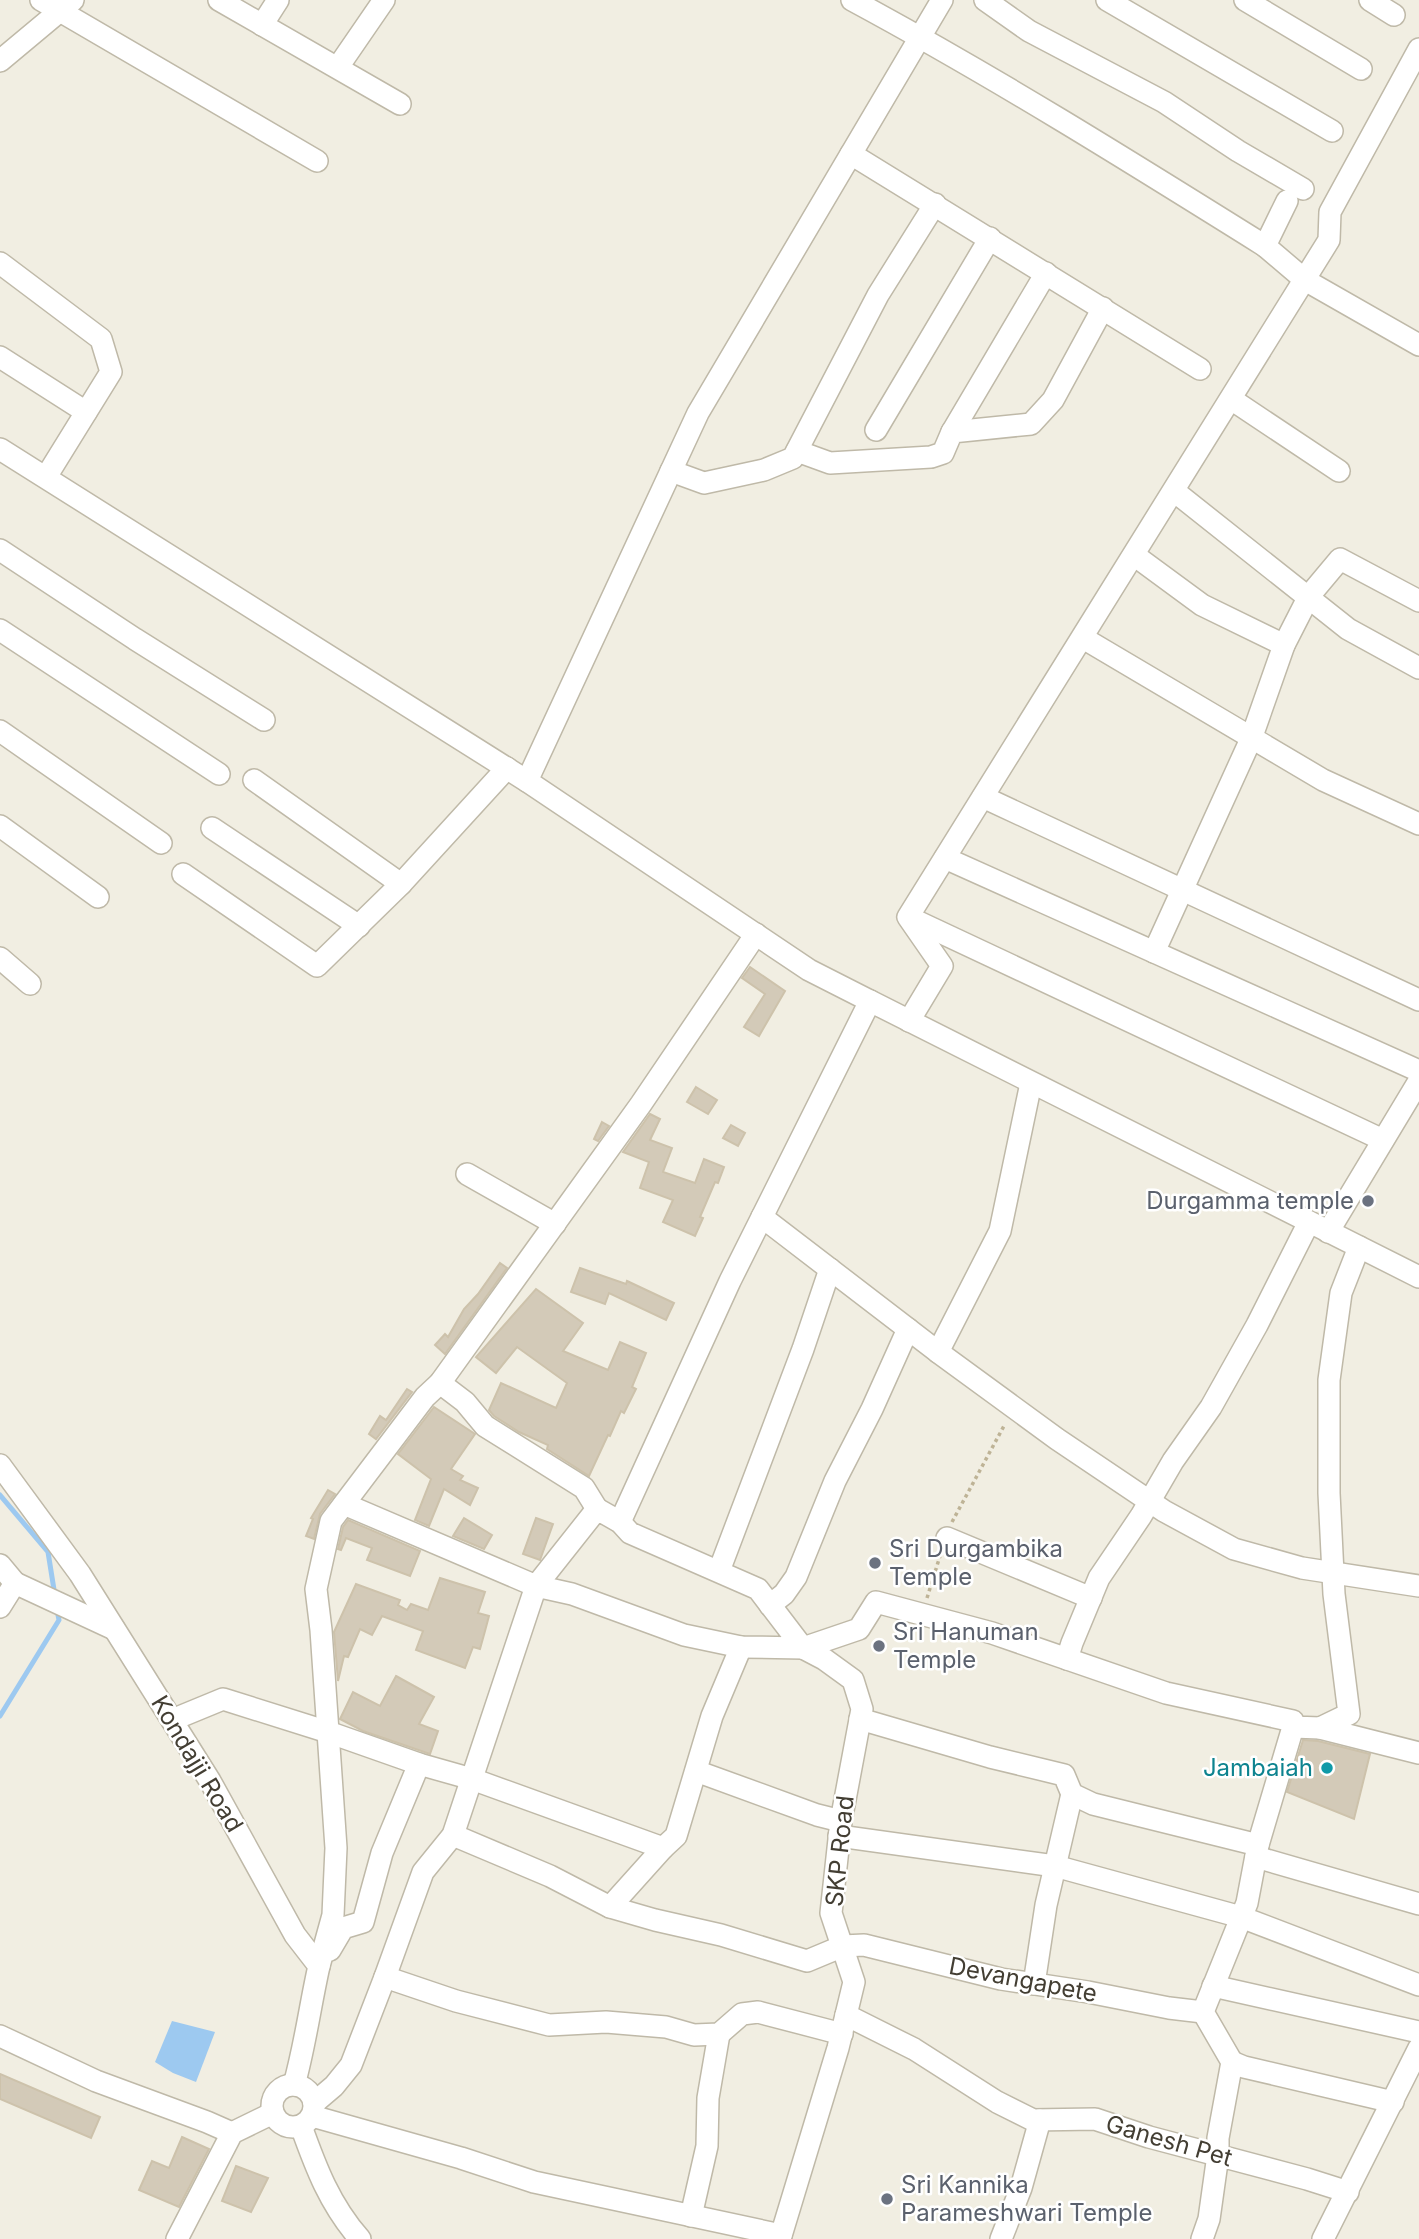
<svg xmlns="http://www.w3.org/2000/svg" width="1419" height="2239" viewBox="0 0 1419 2239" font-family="Inter,sans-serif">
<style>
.water{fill:#9dc9f0}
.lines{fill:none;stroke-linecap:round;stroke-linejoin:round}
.stream{stroke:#9dc9f0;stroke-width:5}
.building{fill:#d3cab8;stroke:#cdc2ab;stroke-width:2}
.minor-casing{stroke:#bfb9a8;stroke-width:24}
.path{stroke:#beb396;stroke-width:3.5;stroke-dasharray:3.5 3.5;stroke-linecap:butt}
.minor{stroke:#fff;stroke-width:21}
.worship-dot{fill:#6b7280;stroke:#fff;stroke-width:2.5}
.culture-dot{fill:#0f9aa8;stroke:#fff;stroke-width:2.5}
.labels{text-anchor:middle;stroke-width:5;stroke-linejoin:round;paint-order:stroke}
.worship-label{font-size:24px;fill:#5b616d;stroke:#fff;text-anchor:start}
.street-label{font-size:24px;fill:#433e33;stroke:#fff}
.culture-label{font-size:24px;fill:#0d838f;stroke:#fff;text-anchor:end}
</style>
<rect width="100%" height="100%" fill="#f1eee2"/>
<path class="water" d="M172 2021 215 2032 196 2082 173 2073 155 2062Z"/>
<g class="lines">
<g class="stream">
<path d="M0 1495 48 1552 55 1596"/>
<path d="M0 1716 59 1620 57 1610"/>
</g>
</g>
<g class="building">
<path d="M750 967 785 991 759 1036 744 1027 765 994 742 978Z"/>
<path d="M696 1087 717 1100 708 1114 687 1102Z"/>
<path d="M650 1114 660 1119 650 1140 672 1148 663 1172 695 1183 704 1159 724 1167 718 1183 715 1182 700 1217 703 1218 695 1236 663 1222 673 1200 640 1188 649 1162 623 1152Z"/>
<path d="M602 1122 609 1126 598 1141 594 1139Z"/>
<path d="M731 1125 745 1133 738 1146 723 1138Z"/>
<path d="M500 1263 507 1268 445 1354 435 1345 445 1334 448 1337 464 1309 478 1294Z"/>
<path d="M580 1268 626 1284 627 1281 674 1303 666 1320 609 1293 605 1304 571 1292Z"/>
<path d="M536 1289 583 1323 563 1351 608 1370 620 1342 646 1353 632 1387 636 1389 624 1413 621 1411 610 1436 608 1435 589 1476 547 1449 548 1445 519 1432 494 1416 489 1410 501 1383 556 1408 567 1383 517 1347 496 1373 476 1357Z"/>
<path d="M407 1389 412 1392 376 1439 369 1434 380 1416 386 1420Z"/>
<path d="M434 1407 475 1434 451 1469 463 1476 460 1480 478 1488 470 1505 444 1489 429 1526 415 1520 431 1479 398 1454Z"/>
<path d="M328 1490 335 1494 320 1514 314 1539 306 1536 313 1519 311 1518Z"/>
<path d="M464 1518 492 1535 484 1549 453 1536Z"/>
<path d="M536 1518 553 1524 540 1560 523 1554Z"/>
<path d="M348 1520 420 1551 410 1576 367 1560 372 1548 346 1538 341 1550 338 1549 343 1527Z"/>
<path d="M440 1578 485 1592 478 1613 489 1616 485 1631 480 1649 473 1647 465 1668 416 1650 423 1631 382 1616 372 1635 360 1629 348 1657 344 1656 338 1681 334 1632 356 1584 400 1600 398 1605 407 1610 411 1604 428 1610Z"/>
<path d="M396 1676 434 1697 419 1724 438 1731 430 1754 363 1731 340 1719 353 1692 380 1706Z"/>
<path d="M1303 1740 1318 1741 1370 1754 1354 1819 1287 1792Z"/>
<path d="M0 2074 100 2117 91 2138 0 2099Z"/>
<path d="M182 2137 209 2149 179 2207 139 2190 152 2161 169 2168Z"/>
<path d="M236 2166 268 2178 251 2212 222 2201Z"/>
</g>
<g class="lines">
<g class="minor-casing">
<g id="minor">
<path d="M41 0 317 161"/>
<path d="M219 0 400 104"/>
<path d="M852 0C993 76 1129 161 1265 246"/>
<path d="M985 0 1029 31 1164 102 1238 151 1303 189"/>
<path d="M1107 0 1332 131"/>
<path d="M1245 0 1361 69"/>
<path d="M1370 0 1394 15"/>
<path d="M262 25 278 0"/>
<path d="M0 61 73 0"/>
<path d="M338 67 384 0"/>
<path d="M851 154 1200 369"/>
<path d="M1287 201 1265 246 1305 280 1419 345"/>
<path d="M0 263 101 339 111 372 46 477"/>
<path d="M0 357 86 412"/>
<path d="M1231 399 1339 471"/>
<path d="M876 430 990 238"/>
<path d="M952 432 1046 273"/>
<path d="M0 449 527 781"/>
<path d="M797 451 830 463 931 457 943 453 952 432 1031 424 1053 400 1103 308"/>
<path d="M671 471 704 483 764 470 793 458 878 295 935 204"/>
<path d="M1174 491 1348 629 1419 668"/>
<path d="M0 550 135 639 264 720"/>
<path d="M1134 555 1202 605 1284 645"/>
<path d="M0 630 219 774"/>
<path d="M1083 638 1323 780 1419 824"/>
<path d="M0 731 161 843"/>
<path d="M254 780 401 884"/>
<path d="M983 797 1419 1000"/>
<path d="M0 826 98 897"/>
<path d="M212 828 359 926"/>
<path d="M945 858 1419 1071"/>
<path d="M183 874 317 966 401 884 507 768"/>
<path d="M910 918 1383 1140"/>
<path d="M1154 952 1251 739 1284 645 1309 596 1340 559 1419 601"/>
<path d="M0 958 30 984"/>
<path d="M870 1001 809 970 527 781 698 413 942 0"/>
<path d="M909 1021 942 966 908 917 1329 240 1330 212 1419 49"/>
<path d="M467 1174 555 1224"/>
<path d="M762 1217 938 1352 1057 1439 1164 1511 1234 1549 1302 1568 1419 1586"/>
<path d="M1328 1232 1419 1081"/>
<path d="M938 1352 1000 1231 1031 1083"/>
<path d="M440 1383 465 1402 485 1426 584 1488 597 1509"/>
<path d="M0 1465 80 1574 210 1781 295 1935 319 1966C310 2006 305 2046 294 2085"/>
<path d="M620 1522 730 1281 870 1001 1419 1277"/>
<path d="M947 1538 1091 1598"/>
<path d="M0 1565 15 1583 0 1607"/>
<path d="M719 1571 803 1349 830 1269"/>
<path d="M15 1583 114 1629"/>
<path d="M770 1605 784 1594 796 1577 835 1481 872 1409 908 1329"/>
<path d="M803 1648 859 1629 876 1602 992 1633 1166 1693 1293 1721V1727L1320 1728 1419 1753"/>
<path d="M1067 1659 1072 1643 1099 1578 1141 1516 1173 1461 1211 1407 1257 1325 1309 1222"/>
<path d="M860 1719 990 1757 1064 1775 1072 1794 1093 1804 1258 1845"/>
<path d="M172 1720 223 1699 328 1732 419 1764"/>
<path d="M1320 1728 1349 1714 1334 1594 1329 1493V1380L1341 1293 1359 1247"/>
<path d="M696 1771 817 1815 841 1821"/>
<path d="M453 1835 550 1876 610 1907 655 1920 721 1935 807 1961 843 1946 864 1945 1001 1979 1088 1992 1169 2008 1203 2012"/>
<path d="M839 1836 1055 1866 1241 1917 1419 1985"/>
<path d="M1256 1857 1419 1904"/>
<path d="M610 1907 663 1848"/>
<path d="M330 1950 343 1928 363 1922 382 1853 419 1764 472 1779 663 1848 676 1836 712 1716 741 1647"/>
<path d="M319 1966 333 1915 336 1848 321 1630 316 1589 331 1521 425 1397 440 1383 641 1104 756 934"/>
<path d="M385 1977 456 2001 549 2025 606 2022 666 2027 694 2035 719 2034 742 2014 758 2012 842 2034"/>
<path d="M1034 1984 1046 1905 1072 1794"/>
<path d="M1213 1986 1419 2032"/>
<path d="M846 2015 914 2049 997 2102 1033 2120 1095 2119 1149 2137 1307 2179 1348 2192"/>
<path d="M0 2036 96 2081 207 2122 232 2133"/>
<path d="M1232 2062 1244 2067 1393 2102"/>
<circle cx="293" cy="2106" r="21"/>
<path d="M314 2103 334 2086 351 2065 385 1977 423 1872 453 1835 536 1586 597 1509 620 1522 630 1533 758 1589 803 1648 741 1647 684 1635 572 1594 536 1586 344 1504"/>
<path d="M312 2116 461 2158 534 2182 781 2235"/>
<path d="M301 2126C316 2168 330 2205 360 2239"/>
<path d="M691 2216 707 2146 708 2098 719 2034"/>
<path d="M177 2239 232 2133 273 2113"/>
<path d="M780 2239 838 2048 854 1982 831 1913 841 1821 862 1709 853 1680 824 1659 803 1648"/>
<path d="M1001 2239 1021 2188 1040 2120"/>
<path d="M1202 2239 1209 2219 1218 2155V2138L1232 2062 1203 2012 1247 1903 1258 1845 1293 1727"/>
<path d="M1323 2239 1419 2048"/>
</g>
</g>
<g class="path">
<path d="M952 1522 1005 1424"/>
<path d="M927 1598 940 1556"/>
</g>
<use href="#minor" class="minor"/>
</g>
<g class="worship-dot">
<circle cx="1368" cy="1201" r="7"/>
<circle cx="875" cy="1563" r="7"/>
<circle cx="879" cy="1646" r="7"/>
<circle cx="887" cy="2199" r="7"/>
</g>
<circle class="culture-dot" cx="1327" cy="1768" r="7"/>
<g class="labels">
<g class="worship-label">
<text x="1354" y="1209" text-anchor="end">Durgamma temple</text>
<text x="889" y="1557">Sri Durgambika<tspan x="889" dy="28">Temple</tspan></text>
<text x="893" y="1640">Sri Hanuman<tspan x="893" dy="28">Temple</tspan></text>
<text x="901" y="2193">Sri Kannika<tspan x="901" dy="28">Parameshwari Temple</tspan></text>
</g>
<g class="street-label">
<text transform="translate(197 1764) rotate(59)" y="8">Kondajji Road</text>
<text transform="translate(840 1851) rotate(-84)" y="8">SKP Road</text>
<text transform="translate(1023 1980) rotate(11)" y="8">Devangapete</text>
<text transform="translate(1169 2141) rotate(16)" y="8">Ganesh Pet</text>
</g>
<g class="culture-label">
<text x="1313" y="1776">Jambaiah</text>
</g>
</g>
</svg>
